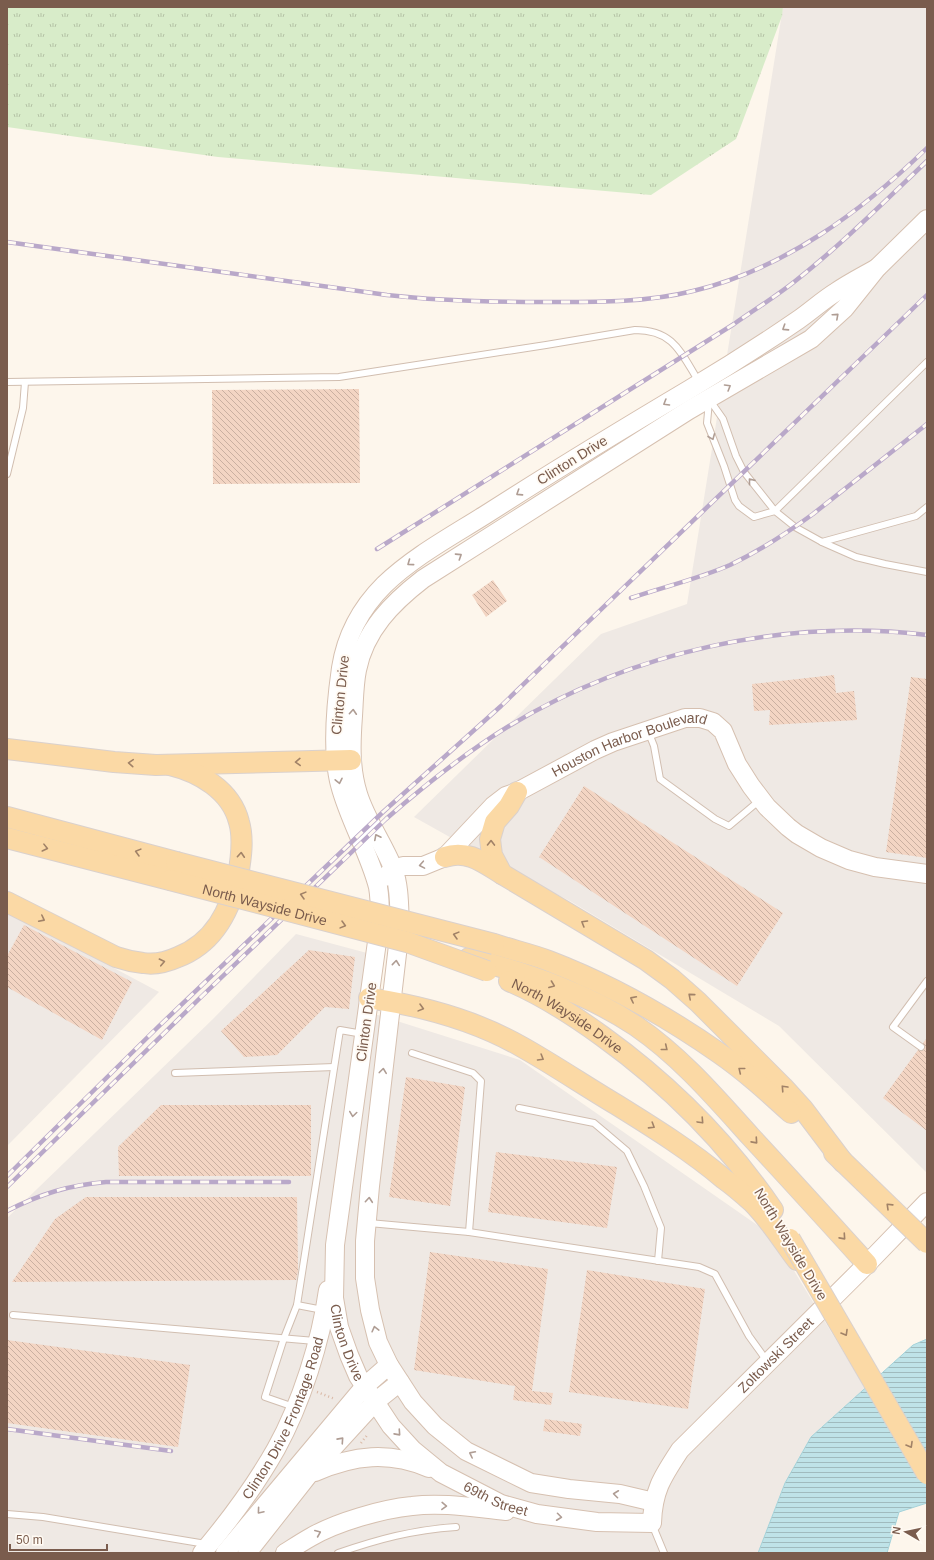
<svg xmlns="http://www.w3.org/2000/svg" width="934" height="1560" viewBox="0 0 934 1560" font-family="Arial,sans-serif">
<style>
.industrial{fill:#efe9e4}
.grass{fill:url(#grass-tufts)}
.water{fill:url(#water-rules);stroke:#a5d3da}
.building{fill:url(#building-back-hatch)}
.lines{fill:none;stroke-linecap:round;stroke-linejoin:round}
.lane-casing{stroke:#d1beb0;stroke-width:8}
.secondary-casing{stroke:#d6c0b0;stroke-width:20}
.primary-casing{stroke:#dad1cd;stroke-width:22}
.path{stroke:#d9b8a5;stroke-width:2.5;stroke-dasharray:1 3;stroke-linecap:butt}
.lane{stroke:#fff;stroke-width:6}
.secondary{stroke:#fff;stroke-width:18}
.primary{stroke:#fbd9a5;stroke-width:20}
.rail-casing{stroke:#b9a8c9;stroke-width:4.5}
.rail{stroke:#fffaf3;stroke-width:3;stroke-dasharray:9;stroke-linecap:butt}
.primary-bridge-casing{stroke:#dad1cd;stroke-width:22;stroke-linecap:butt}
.primary-bridge{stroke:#fbd9a5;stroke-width:20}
.oneway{stroke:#af9d94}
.oneway2{stroke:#a18267}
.labels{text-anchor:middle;stroke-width:3.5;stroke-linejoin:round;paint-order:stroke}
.street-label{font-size:14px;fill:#7a5c4d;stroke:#fffaf3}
</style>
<defs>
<pattern id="grass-tufts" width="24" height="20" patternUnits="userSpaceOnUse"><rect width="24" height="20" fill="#d8ecc9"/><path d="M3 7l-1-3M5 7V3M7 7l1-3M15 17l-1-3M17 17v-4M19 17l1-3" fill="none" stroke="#b4c2a5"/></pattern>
<pattern id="water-rules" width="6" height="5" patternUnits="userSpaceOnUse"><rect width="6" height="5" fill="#bfe3e8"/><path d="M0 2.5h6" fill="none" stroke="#a0bbbe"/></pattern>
<pattern id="building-back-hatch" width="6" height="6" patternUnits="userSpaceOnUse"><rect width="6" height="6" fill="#f3d5c3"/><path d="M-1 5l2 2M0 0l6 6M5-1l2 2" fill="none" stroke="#cab0a1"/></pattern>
</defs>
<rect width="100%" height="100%" fill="#fdf6ec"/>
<g class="industrial">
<path d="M783 7H927V1173L779 1026 570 901 498 864 414 817 601 634 687 604Z"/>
<path d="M7 911 159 992 7 1146Z"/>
<path d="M296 934 367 953 359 1009 520 1060 773 1236 865 1388 785 1483 758 1553H7V1218L213 1019Z"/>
</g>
<path class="grass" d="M7 7H783L782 16 736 139 651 195 218 157 7 127Z"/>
<path class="water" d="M927 1339V1503L899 1512 887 1553H758L785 1483 811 1437 913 1345Z"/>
<g class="building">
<path d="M359 389 360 483 213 484 212 390Z"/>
<path d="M493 580 507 601 486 617 472 595Z"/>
<path d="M834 675 836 693 854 691 857 720 769 725 770 710 754 711 752 684Z"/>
<path d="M911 677 927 679V858L886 852Z"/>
<path d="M584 786 783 913 737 986 539 857Z"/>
<path d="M24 925 132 982 102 1040 7 987V956Z"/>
<path d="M309 950 355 957 349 1009 325 1007 277 1055 244 1057 221 1031Z"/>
<path d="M927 1038V1131L883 1098 918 1050 921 1051 924 1050 925 1047 923 1043Z"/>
<path d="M406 1077 465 1087 450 1206 389 1197Z"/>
<path d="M161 1105H311V1176H119L118 1147Z"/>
<path d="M496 1152 617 1167 607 1228 488 1212Z"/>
<path d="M86 1197H297L298 1271 296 1280 12 1282 55 1219Z"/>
<path d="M430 1252 548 1269 532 1391 553 1393 551 1405 513 1400 515 1386 414 1370Z"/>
<path d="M587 1270 705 1289 688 1409 569 1392Z"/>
<path d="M7 1340 190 1365 178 1447 7 1423Z"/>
<path d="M545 1419 582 1424 580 1436 543 1431Z"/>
</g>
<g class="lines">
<g class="lane-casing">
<g id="lane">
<path d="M7 382 339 377 546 345 635 330C674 330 681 353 699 382"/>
<path d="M709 399 723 419 736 456 744 472 775 511 795 527 822 542 916 516 927 507"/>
<path d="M709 401 707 423 724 466 735 500 739 506 754 517 775 511 927 362"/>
<path d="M7 474 23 408 25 382"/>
<path d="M822 542 856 557 885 564 927 572"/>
<path d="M648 731 654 746 660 779 715 819 729 826 760 800"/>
<path d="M921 1047 893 1027 927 981"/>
<path d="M412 1053 473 1073 481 1081 469 1232"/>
<path d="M175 1073 334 1067"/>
<path d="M519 1108 594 1123 627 1151 644 1186 661 1228 658 1261"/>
<path d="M369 1223 469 1232 699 1267 715 1274 749 1336 767 1361"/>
<path d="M297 1305 340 1030 363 1034"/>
<path d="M13 1315 315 1341"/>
<path d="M294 1407 265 1397 284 1338 297 1305 323 1310"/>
<path d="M7 1514 43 1517 206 1544"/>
<path d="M652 1524 664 1553"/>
<path d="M338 1553C379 1539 412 1530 456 1527"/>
</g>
</g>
<g class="secondary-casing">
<g id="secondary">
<path id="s1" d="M877 268C863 276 849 283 836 292 823 300 811 311 798 320 763 344 727 367 690 389 621 430 552 472 485 515 450 537 413 557 384 585 361 608 346 636 341 668 336 703 331 751 340 785 349 820 369 852 378 887 380 898 380 909 380 920L335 1245 334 1298 339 1327 349 1355 358 1376 391 1426 413 1450 441 1473 501 1504 537 1514 597 1522 652 1523C653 1490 663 1476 680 1450L867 1264 927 1202"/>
<path id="s2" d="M385 877 393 869 403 866H423L445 857 493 806 506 796 517 792 595 750 613 742 685 718H700L713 722 723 731 737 764 751 786 767 807 788 827 797 834 821 848 849 860 875 867 927 874"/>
<path d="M315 1472C354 1455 389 1451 429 1468"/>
<path d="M654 1502 620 1494 569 1489 531 1483 466 1451 435 1426 413 1402 389 1365 378 1342 370 1310 365 1278V1241L370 1186 400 928C399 909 400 887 393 868 383 843 366 820 358 794 350 768 351 743 353 716 354 701 354 685 357 670 365 630 392 603 423 579L689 410 811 339 845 308 877 268 927 219"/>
<path id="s3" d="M202 1553C229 1521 255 1486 276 1449 301 1404 321 1341 328 1290"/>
<path d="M225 1553 365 1386 389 1365"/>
<path d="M247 1553 310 1473 375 1402 400 1382"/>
<path d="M285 1553C293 1548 302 1542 311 1537 337 1522 382 1509 412 1506 443 1502 475 1508 506 1511"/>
</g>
</g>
<g class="primary-casing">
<g id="primary">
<path d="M7 749 114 762 156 765 351 760"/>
<path d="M517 792 509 806 495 822 490 839 492 855 502 874 646 960 672 979 698 1002 783 1087 803 1109 843 1162"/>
<path d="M7 817 176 862"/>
<path d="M7 838 170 880"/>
<path d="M445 857C467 849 484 863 502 874"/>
<path d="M7 902 116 957C125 960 134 962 143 963 155 965 167 962 178 957 214 943 230 911 238 876 241 859 244 839 239 822 231 790 199 772 170 765"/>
<path d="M494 944C512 950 531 954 549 961 609 984 666 1016 719 1053 745 1071 768 1092 791 1113"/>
<path d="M469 958C526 973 587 993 636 1026 681 1057 715 1097 751 1137 790 1179 829 1222 867 1264"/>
<path id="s4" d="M509 981C542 995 573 1015 602 1036 670 1085 726 1141 773 1210"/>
<path d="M369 998C422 1006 475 1020 522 1047 554 1065 585 1086 617 1105 654 1128 691 1151 724 1179 734 1186 743 1194 752 1202 769 1219 782 1240 797 1260"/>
<path d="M834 1153 864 1182"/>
</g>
</g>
<g class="path">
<path d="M317 1392 335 1399"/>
<path d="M361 1443 368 1434"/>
</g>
<use href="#lane" class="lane"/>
<use href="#secondary" class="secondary"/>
<use href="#primary" class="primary"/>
<g class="rail-casing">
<g id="rail">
<path d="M7 242 387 295C439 301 491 302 543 302 593 302 645 303 693 291 784 269 861 212 927 148"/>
<path d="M377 549 734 324C754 310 775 297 794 282 841 245 884 202 927 161"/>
<path d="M631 598C663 587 698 579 730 565 759 551 787 533 813 514L927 424"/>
<path d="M7 1176 157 1028 383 812 501 706 927 295"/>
<path d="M7 1187 199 999 386 819C425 785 465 753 509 726 632 652 784 618 927 635"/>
<path d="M7 1211C40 1194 69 1185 106 1182H289"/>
<path d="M7 1429 171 1451"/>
</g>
</g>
<use href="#rail" class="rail"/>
<g class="primary-bridge-casing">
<g id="primary-bridge">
<path d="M176 862 494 944"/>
<path id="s5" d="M170 880 407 942 487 971"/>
<path d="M864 1182 927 1243"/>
<path d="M790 1239 927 1474"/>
</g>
</g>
<use href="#primary-bridge" class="primary-bridge"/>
</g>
<defs><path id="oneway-chevron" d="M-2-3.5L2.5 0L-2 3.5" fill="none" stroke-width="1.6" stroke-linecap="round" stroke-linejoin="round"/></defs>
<g class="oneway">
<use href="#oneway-chevron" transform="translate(836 316) rotate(-42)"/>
<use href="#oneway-chevron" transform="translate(785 328) rotate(147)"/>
<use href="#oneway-chevron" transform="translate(728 387) rotate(-31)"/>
<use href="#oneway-chevron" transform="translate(666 403) rotate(149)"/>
<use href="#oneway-chevron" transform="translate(712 437) rotate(68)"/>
<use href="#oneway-chevron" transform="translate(751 481) rotate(-129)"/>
<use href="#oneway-chevron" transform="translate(519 493) rotate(147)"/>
<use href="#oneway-chevron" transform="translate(459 556) rotate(-33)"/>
<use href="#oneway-chevron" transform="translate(410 563) rotate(144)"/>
<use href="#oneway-chevron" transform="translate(353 712) rotate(-86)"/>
<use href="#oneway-chevron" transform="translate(339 781) rotate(78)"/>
<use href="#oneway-chevron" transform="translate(377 837) rotate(-117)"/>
<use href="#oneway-chevron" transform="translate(422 865) rotate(170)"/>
<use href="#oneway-chevron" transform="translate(396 963) rotate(-84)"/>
<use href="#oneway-chevron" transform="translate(383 1071) rotate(-83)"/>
<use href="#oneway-chevron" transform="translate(353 1114) rotate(98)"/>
<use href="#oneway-chevron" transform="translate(369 1200) rotate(-85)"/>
<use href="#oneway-chevron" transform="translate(375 1329) rotate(-104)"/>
<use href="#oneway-chevron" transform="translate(398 1433) rotate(48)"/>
<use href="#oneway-chevron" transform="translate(341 1440) rotate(-48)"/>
<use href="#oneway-chevron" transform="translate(472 1454) rotate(-153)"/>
<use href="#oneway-chevron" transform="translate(616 1494) rotate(-173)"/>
<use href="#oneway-chevron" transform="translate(444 1506) rotate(2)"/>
<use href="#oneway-chevron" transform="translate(260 1511) rotate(130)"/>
<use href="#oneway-chevron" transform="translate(559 1517) rotate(7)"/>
<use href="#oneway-chevron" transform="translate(318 1533) rotate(-23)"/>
</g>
<g class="oneway2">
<use href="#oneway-chevron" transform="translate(298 762) rotate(178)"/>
<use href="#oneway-chevron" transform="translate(131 763) rotate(-176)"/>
<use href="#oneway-chevron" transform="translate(491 843) rotate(-89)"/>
<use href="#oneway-chevron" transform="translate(45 848) rotate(14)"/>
<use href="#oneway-chevron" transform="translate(138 852) rotate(-165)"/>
<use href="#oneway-chevron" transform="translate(241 855) rotate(-86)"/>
<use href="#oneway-chevron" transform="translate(303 895) rotate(-165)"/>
<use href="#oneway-chevron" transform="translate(42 919) rotate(27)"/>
<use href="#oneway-chevron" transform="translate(584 923) rotate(-149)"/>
<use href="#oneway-chevron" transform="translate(343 925) rotate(15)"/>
<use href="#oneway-chevron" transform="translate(456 935) rotate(-165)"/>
<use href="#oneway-chevron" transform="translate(162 962) rotate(-12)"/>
<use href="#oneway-chevron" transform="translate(552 985) rotate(21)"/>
<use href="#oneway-chevron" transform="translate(691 996) rotate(-139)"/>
<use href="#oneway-chevron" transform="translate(633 999) rotate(-153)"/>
<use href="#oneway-chevron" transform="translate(421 1008) rotate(15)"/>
<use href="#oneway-chevron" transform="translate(665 1048) rotate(39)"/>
<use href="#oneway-chevron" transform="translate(541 1058) rotate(31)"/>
<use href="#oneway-chevron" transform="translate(741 1070) rotate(-141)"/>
<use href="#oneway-chevron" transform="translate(784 1088) rotate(-133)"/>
<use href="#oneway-chevron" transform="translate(701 1121) rotate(47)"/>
<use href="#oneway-chevron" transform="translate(652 1126) rotate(32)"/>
<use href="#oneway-chevron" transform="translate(755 1141) rotate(48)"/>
<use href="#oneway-chevron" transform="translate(889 1206) rotate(-136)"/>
<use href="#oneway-chevron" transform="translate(843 1237) rotate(48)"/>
<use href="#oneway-chevron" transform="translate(845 1333) rotate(60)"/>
<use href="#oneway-chevron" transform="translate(910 1445) rotate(60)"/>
</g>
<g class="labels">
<g class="street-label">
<text transform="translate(572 460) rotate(-32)" y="5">Clinton Drive</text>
<text transform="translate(340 695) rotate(-84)" y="5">Clinton Drive</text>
<text dy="5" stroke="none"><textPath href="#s2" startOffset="287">Houston Harbor Boulevard</textPath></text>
<text dy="5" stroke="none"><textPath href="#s5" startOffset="98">North Wayside Drive</textPath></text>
<text dy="5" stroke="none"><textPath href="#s4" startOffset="68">North Wayside Drive</textPath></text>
<text transform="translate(366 1022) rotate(-82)" y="5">Clinton Drive</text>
<text transform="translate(791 1244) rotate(59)" y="5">North Wayside Drive</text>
<text dy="5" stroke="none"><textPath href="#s1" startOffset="1369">Clinton Drive</textPath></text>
<text dy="5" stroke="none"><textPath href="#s1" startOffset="1968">Zoltowski Street</textPath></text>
<text dy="5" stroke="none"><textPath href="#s3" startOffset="159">Clinton Drive Frontage Road</textPath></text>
<text dy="5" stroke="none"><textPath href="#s1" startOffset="1594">69th Street</textPath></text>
</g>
</g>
<rect width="934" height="1560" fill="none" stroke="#7a5c4d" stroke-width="16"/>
<g transform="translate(906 1532) rotate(279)" stroke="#fffaf3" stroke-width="3" paint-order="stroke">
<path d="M0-3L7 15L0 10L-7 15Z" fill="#7a5c4d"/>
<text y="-6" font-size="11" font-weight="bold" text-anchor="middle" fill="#7a5c4d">N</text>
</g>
<path d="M10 1544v6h97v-6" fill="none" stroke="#7a5c4d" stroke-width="2"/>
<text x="16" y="1544" font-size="12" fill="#7a5c4d" stroke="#fffaf3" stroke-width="3" paint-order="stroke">50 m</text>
</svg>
